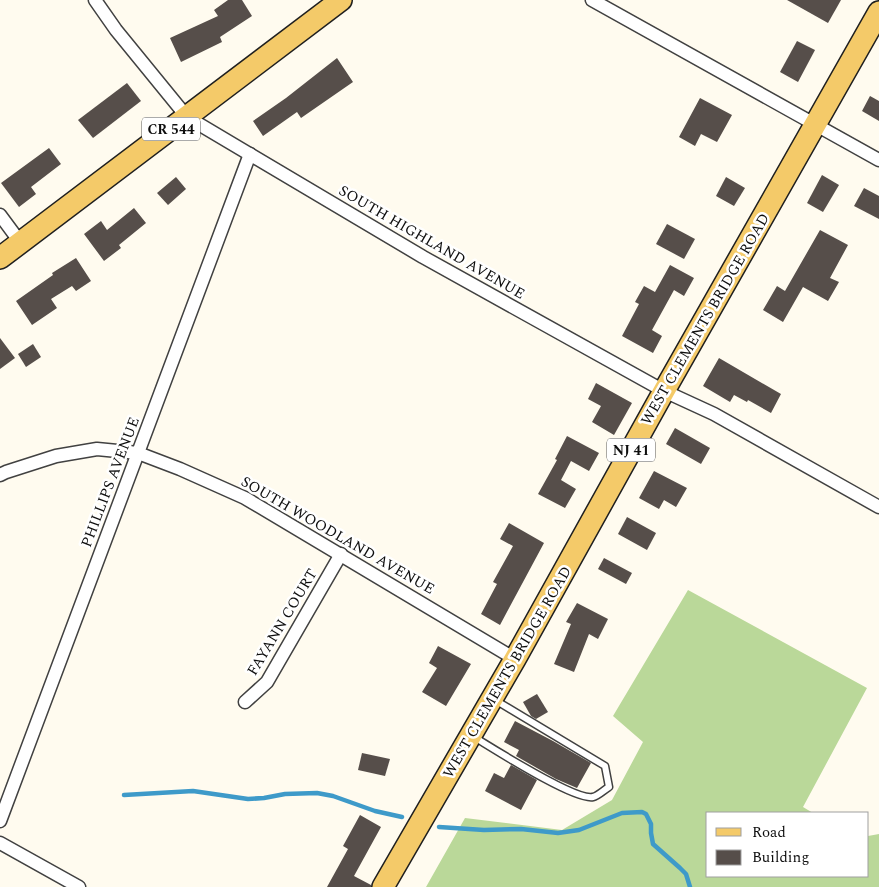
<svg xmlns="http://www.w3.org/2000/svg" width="879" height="887" viewBox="0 0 879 887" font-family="Spectral,serif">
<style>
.forest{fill:#bad899}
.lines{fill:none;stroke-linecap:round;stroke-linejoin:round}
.stream{stroke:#3e9ac9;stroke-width:4.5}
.building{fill:#564e4a}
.lane-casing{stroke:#414141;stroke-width:9}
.street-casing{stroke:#414141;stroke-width:15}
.primary-casing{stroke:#1f1f1f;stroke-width:24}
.lane{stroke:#fff;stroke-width:6}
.street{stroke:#fff;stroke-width:12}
.primary{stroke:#f4ca69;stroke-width:21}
.labels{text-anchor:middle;stroke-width:5;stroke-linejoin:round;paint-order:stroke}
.shield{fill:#fff;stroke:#565656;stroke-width:1}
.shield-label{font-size:14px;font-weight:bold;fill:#0e0e0e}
.street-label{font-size:15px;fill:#0e0e0e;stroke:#fff}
</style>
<rect width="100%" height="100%" fill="#fffbef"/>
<path class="forest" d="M688 590 867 688 803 807 813 813H708V876H868V836L879 834V887H426L465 818 562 830 612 800 643 742 613 716Z"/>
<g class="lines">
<g class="stream">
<path d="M124 795 193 791 248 799 264 798 285 794 317 793 333 796 375 811 402 817"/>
<path d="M439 827 484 830 521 829 558 833 579 830 622 813 642 812 646 814 651 824V833L653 844 680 868 686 874 690 887"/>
</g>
</g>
<g class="building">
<path d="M228 0H242L252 16 220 37 222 42 181 62 170 38 218 16 214 10Z"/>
<path d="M787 0H841L828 23Z"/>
<path d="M797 41 815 50 798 82 780 72Z"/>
<path d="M337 58 353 82 301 118 297 112 263 136 253 121 286 98Z"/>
<path d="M127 83 141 101 93 138 78 120Z"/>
<path d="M870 96 879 101V121L862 111Z"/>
<path d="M700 98 732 115 717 142 701 134 695 146 679 137Z"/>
<path d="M49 148 61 164 31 187 36 194 19 207 1 183Z"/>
<path d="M822 175 839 185 823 212 807 203Z"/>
<path d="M176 177 186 189 168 205 157 193Z"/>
<path d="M726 177 745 188 734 206 716 196Z"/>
<path d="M864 188 879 196V219L854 206Z"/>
<path d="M134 208 146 223 119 245 121 248 104 261 84 234 101 221 107 230Z"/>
<path d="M667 224 695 239 684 259 656 244Z"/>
<path d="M820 230 848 245 830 278 839 282 828 301 803 287 783 322 763 310 777 286 785 291Z"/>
<path d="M76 258 91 281 76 291 72 286 51 299 57 308 32 325 16 301 53 275 52 273Z"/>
<path d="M670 265 694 278 684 296 674 290 652 330 662 336 653 353 622 336 639 304 635 302 644 286 655 292Z"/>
<path d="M0 338 15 358 0 369Z"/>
<path d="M33 344 41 357 26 367 18 354Z"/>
<path d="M719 358 781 394 771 413 748 400 747 402 734 395 730 402 703 386Z"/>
<path d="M596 383 632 403 614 435 592 422 601 406 588 399Z"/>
<path d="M675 428 710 448 701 464 666 444Z"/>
<path d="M567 436 599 453 589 471 571 461 561 480 576 489 565 508 538 494 557 460 555 459Z"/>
<path d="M654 471 687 488 676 507 664 500 659 509 639 498Z"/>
<path d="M627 517 656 533 647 550 618 534Z"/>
<path d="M509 523 544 543 500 625 481 614 497 584 493 582 513 546 500 539Z"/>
<path d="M604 558 632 573 626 584 598 569Z"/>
<path d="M577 603 608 619 598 639 589 634 574 672 554 664 571 624 566 622Z"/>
<path d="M438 646 471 664 446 706 422 692 437 668 429 663Z"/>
<path d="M537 694 548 712 536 719 531 716 523 702Z"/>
<path d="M515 721 553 741 591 763 577 788 556 779 516 756 519 750 504 742Z"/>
<path d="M362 753 390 759 385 776 358 770Z"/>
<path d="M511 765 537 780 521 810 485 791 494 773 504 778Z"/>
<path d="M360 815 381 827 354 876 371 885V887H327L348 849 343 846Z"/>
</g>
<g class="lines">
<g class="lane-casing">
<path id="lane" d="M474 737C494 749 575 801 593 797 598 796 605 789 609 787L605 766 495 700"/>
</g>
<g class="street-casing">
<g id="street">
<path d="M95 0 116 30 187 117 423 257 664 391 714 414 879 507"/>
<path d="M592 0 879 160"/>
<path d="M0 215 20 242"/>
<path d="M0 475 6 472 56 456 97 449 138 453 180 469 245 498 515 659"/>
<path d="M245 702 267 682 341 554"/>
<path d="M0 821 250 154"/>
<path d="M0 843 79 887"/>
</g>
</g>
<g class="primary-casing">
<g id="primary">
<path d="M0 258 341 0"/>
<path d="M383 887 515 659 664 391 879 12"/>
</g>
</g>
<use href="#lane" class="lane"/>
<use href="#street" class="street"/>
<use href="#primary" class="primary"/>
</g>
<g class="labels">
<g class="shield">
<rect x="142" y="117.5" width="58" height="23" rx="4"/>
<rect x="607" y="438.5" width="48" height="23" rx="4"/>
</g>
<g class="shield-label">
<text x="171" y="134">CR 544</text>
<text x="631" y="455">NJ 41</text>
</g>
<g class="street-label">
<text transform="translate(432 242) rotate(30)" y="5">SOUTH HIGHLAND AVENUE</text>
<text transform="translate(705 319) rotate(-60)" y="5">WEST CLEMENTS BRIDGE ROAD</text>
<text transform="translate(110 482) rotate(-69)" y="5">PHILLIPS AVENUE</text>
<text transform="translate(338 535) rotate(30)" y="5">SOUTH WOODLAND AVENUE</text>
<text transform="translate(282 622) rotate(-59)" y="5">FAYANN COURT</text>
<text transform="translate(507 672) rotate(-60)" y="5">WEST CLEMENTS BRIDGE ROAD</text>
</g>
</g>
<rect x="706" y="812" width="162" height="65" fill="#ffffff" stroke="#9f9f9f"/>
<rect x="716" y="828" width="25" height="8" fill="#f4ca69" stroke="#9f9f9f"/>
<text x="752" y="837" font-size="15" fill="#0e0e0e">Road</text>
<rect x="716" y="850" width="25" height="15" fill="#564e4a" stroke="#9f9f9f"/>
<text x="752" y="862" font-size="15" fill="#0e0e0e">Building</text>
</svg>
